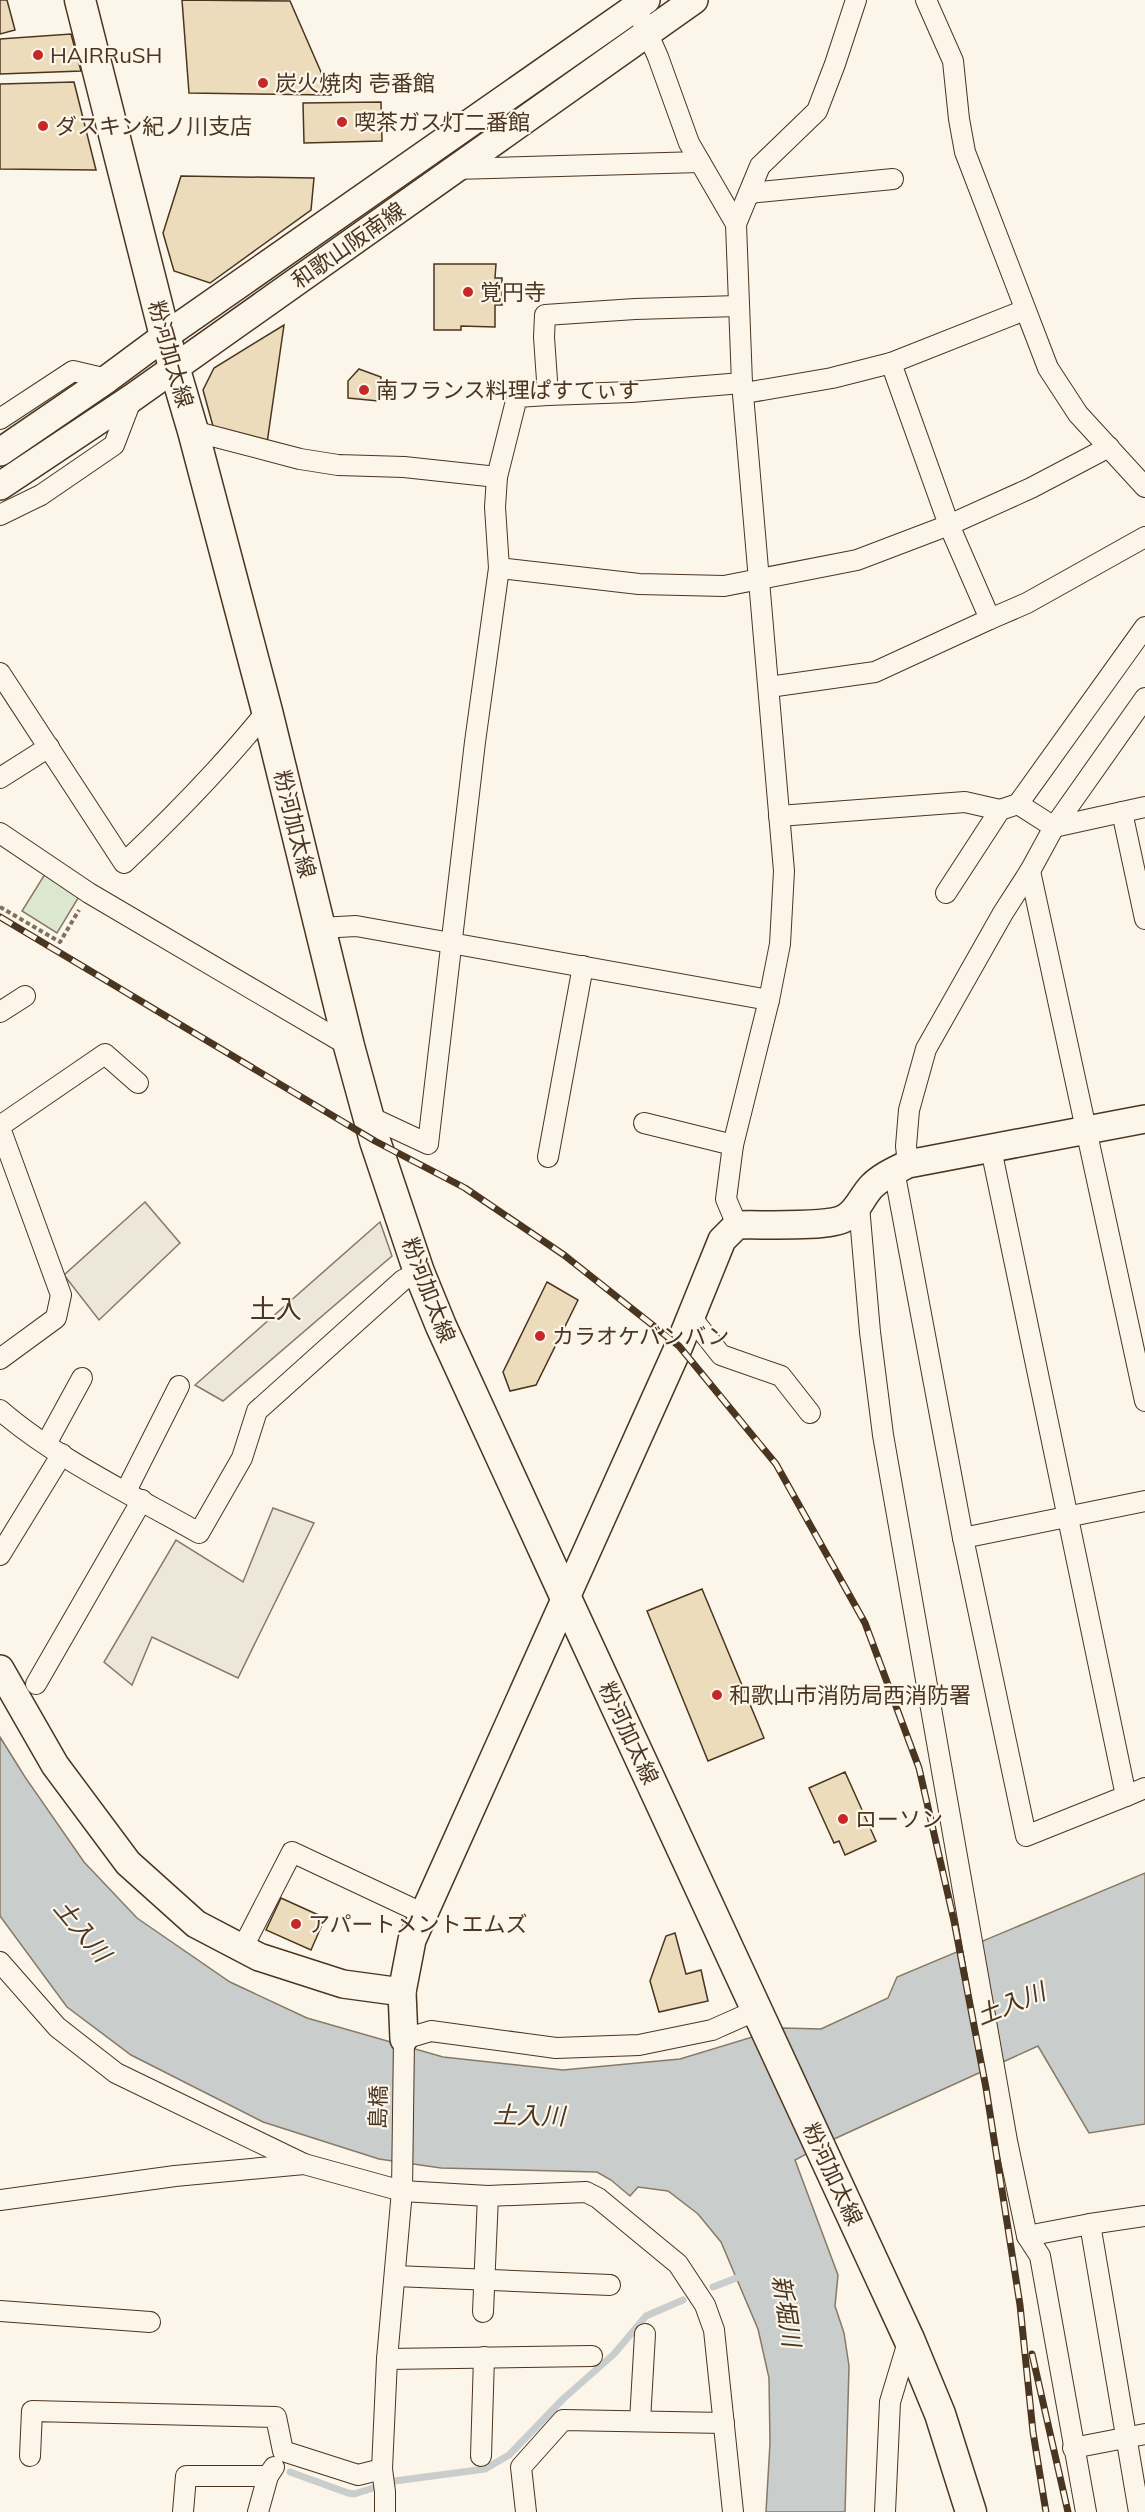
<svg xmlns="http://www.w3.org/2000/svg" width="1145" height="2512" viewBox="0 0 1145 2512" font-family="Mulish,'Noto Sans JP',sans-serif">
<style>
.green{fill:#dce7d0;stroke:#887966;stroke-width:1.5}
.parking{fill:#ede7d9;stroke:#887966;stroke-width:1.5}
.water{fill:#c9cecd;stroke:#887966;stroke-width:1.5}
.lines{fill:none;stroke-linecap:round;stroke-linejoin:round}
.stream{stroke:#c9cecd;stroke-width:7}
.building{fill:#ecdcbc;stroke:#4a3520;stroke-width:1.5}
.street-casing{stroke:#4a3520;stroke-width:22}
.secondary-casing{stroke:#4a3520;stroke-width:30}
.primary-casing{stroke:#4a3520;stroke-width:33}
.path{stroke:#7f6f5c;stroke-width:4;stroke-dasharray:4.5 3;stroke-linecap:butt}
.street{stroke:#fbf6e9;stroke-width:20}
.secondary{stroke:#fbf6e9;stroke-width:27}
.primary{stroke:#fbf6e9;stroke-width:30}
.rail-casing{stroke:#4a3520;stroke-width:7}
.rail{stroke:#fbf6e9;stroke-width:4.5;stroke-dasharray:14;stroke-linecap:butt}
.poi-dot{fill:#c62828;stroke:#fbf6e9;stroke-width:2}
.labels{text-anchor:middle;stroke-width:4.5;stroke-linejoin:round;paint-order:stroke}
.poi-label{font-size:22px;fill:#4a3520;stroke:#fbf6e9;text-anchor:start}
.street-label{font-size:22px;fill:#4a3520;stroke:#fbf6e9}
.water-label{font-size:24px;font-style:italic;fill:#4a3520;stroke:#fbf6e9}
.quarter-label{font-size:26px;fill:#4a3520;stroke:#fbf6e9}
</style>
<rect width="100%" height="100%" fill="#fbf6e9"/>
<path class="green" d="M45 874 80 895 57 933 22 911Z"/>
<g class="parking">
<path d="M145 1202 180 1243 99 1320 64 1275Z"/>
<path d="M380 1222 392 1256 223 1401 195 1385Z"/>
<path d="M273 1508 314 1523 238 1678 152 1637 132 1685 104 1662 176 1540 243 1582Z"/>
</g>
<path class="water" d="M0 1737 25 1777 84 1862 137 1918 230 1982 307 2018 443 2057 563 2070 680 2059 782 2028 821 2029 888 1998 897 1977 1145 1873V2124L1089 2133 1038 2046 834 2139 795 2160 838 2275 835 2306 844 2333 849 2366 845 2512H766L770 2443 769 2378 758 2329 721 2242 698 2214 668 2191 638 2187 630 2196 611 2180 597 2172 441 2168 379 2159 263 2122 131 2055 67 2007 0 1916Z"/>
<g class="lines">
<g class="stream">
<path d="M713 2287 744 2275"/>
<path d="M290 2472 348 2493 354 2494 373 2488"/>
<path d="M395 2481 485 2469 509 2455 563 2399 614 2354 646 2316 683 2300"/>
</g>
</g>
<g class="building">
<path d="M0 0H7L15 30 0 34Z"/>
<path d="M182 0 290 1 331 95 189 93Z"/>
<path d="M71 34 81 71 0 74V39Z"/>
<path d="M74 82 96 170 0 169V84Z"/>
<path d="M381 102 382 141 304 143 303 103Z"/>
<path d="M181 176 314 178 311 210 210 283 174 271 163 233Z"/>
<path d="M434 264H496L495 278H502V305H495V327L461 326V330H434Z"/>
<path d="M284 325 266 450 216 437 203 390 214 368Z"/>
<path d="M359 369 381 377 378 401 348 398V381Z"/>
<path d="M547 1282 578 1300 536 1385 510 1391 503 1372Z"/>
<path d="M702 1589 764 1738 708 1761 647 1611Z"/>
<path d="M845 1772 876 1841 845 1855 839 1841 834 1843 809 1788Z"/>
<path d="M281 1898 325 1918 311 1950 266 1930Z"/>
<path d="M675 1933 686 1974 701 1970 708 2001 659 2012 650 1981 666 1936Z"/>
</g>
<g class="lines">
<g class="street-casing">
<g id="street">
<path d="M633 0 658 57 689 143 736 224"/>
<path d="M926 0 953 61 959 119 965 152 1048 368 1078 414 1145 487"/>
<path d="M454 169 700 162"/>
<path d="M749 193 893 179"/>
<path d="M738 306 635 309 545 315 544 337 548 395 631 392 742 383"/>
<path d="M745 393 832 378 891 363 1025 310"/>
<path d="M0 419 73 371 107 379"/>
<path d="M193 431 300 459 338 465 404 467 497 477"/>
<path d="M0 515 41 495 114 445 132 398"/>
<path d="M499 568 639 584 724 586 857 560 949 525 1031 488 1109 447"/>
<path d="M990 619 1027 603 1145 537"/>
<path d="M0 673 124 863C175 815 222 767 267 711"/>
<path d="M769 687 875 672 990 619 949 525 891 363"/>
<path d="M0 778 49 747"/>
<path d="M1018 804 1145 627"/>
<path d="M1122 812 1145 919"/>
<path d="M779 816 965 802 1000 810"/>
<path d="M0 833 89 893 349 1046"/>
<path d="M1030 871 1145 1401"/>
<path d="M946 893 1000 810 1018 804 1054 827 1145 807"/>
<path d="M320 928 356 926 769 1000"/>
<path d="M0 1012 25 996"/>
<path d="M368 1116 428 1144 475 742 499 568 495 507 497 477 517 397 548 395"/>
<path d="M644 1123 733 1145"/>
<path d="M0 1126 105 1054 138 1083"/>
<path d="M0 1128 61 1295 56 1318 0 1359"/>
<path d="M548 1157 583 966"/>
<path d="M908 1164 906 1146 909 1110 926 1049 1003 913 1030 871 1054 827 1145 698"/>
<path d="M894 1170 963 1538 1145 1501"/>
<path d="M859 1206 870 1332 883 1435 1007 2141 1027 2236 1040 2256 1086 2512"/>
<path d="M737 1225 726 1199 733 1145 769 1000 780 944 784 871 742 383 736 224 760 166 817 111 835 64 856 0"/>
<path d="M691 1317 721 1355 781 1376 810 1413"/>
<path d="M0 1410C55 1458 136 1497 199 1533L242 1458 257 1411 403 1280 419 1272"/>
<path d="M46 1444 82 1378"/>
<path d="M126 1491 179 1386"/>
<path d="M963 1538 1026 1836 1126 1796 991 1149"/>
<path d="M0 1555 62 1454"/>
<path d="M36 1684 142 1500"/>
<path d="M1126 1796 1145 1788"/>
<path d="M243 1947 292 1852 424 1914"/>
<path d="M0 1962 57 2027 116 2073 304 2164"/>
<path d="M0 2200 175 2176 304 2164 402 2191 488 2196 586 2192 598 2198 678 2264 705 2305 714 2330 733 2512"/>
<path d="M1090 2224 1145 2216"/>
<path d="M1027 2236 1090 2224 1139 2512"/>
<path d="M395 2276 610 2285"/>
<path d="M0 2311 150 2322"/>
<path d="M483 2312 488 2196"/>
<path d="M592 2356 387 2359 402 2191 404 2039 431 2031 556 2048 639 2045 712 2030 757 2010"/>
<path d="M640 2421 645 2334"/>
<path d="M1073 2448 1145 2434"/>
<path d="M30 2456 32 2411 276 2417 283 2451 358 2475 382 2469 387 2359"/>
<path d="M481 2456 484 2357"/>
<path d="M382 2469 385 2492V2512"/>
<path d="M183 2512 186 2476H268"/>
<path d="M258 2512 268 2476 274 2467"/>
<path d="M526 2512 521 2467 563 2420 724 2423"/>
<path d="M885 2512 890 2402 909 2339"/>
</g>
</g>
<g class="secondary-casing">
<g id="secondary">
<path d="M0 452 107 379 165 336 646 0"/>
<path d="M0 486 132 398 694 0"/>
<path d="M0 1669 55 1765 128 1863 196 1924 259 1957 343 1984 402 1992"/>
<path d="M404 2039 402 1992 412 1940 679 1346 722 1240 737 1225C760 1224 828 1228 845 1218 858 1211 862 1196 872 1186 882 1176 896 1170 908 1164L1145 1119"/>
</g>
</g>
<g class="primary-casing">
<path id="primary" d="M80 0 165 336 193 431 267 711 349 1046 375 1141 419 1272 441 1326 565 1596 909 2339 940 2414 971 2512"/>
</g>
<path class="path" d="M0 907 60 942 79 910"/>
<use href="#street" class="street"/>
<use href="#secondary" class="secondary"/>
<use href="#primary" class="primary"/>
<g class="rail-casing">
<g id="rail">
<path d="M0 917 375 1141 465 1188 564 1255 679 1346 776 1464 865 1623 919 1768 954 1921 986 2088 1020 2305 1033 2432 1046 2512"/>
<path d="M1032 2354 1068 2512"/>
</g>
</g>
<use href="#rail" class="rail"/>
</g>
<g class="poi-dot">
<circle cx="38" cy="55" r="6"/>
<circle cx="263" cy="83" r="6"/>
<circle cx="342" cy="122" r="6"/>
<circle cx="43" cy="126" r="6"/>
<circle cx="468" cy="292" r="6"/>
<circle cx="364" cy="390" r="6"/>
<circle cx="540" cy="1336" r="6"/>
<circle cx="717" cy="1695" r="6"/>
<circle cx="843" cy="1819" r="6"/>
<circle cx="296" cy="1924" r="6"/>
</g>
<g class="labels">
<g class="poi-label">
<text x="50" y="63">HAIRRuSH</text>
<text x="275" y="91">炭火焼肉 壱番館</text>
<text x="354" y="130">喫茶ガス灯二番館</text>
<text x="55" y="134">ダスキン紀ノ川支店</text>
<text x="480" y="300">覚円寺</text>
<text x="376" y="398">南フランス料理ぱすてぃす</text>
<text x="552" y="1344">カラオケバンバン</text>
<text x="729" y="1703">和歌山市消防局西消防署</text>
<text x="855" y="1827">ローソン</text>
<text x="308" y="1932">アパートメントエムズ</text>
</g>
<g class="street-label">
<text transform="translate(348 245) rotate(-35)" y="8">和歌山阪南線</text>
<text transform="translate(171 354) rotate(74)" y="8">粉河加太線</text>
<text transform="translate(295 824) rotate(76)" y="8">粉河加太線</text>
<text transform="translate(429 1290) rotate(69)" y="8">粉河加太線</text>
<text transform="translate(629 1733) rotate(65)" y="8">粉河加太線</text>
<text transform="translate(378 2107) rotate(-89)" y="8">島橋</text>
<text transform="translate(833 2174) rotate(65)" y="8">粉河加太線</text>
</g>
<g class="water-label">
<text transform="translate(82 1931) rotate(50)" y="8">土入川</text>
<text transform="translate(1011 2004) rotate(-22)" y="8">土入川</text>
<text transform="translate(529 2116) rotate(1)" y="8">土入川</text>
<text transform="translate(786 2311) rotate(81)" y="8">新堀川</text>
</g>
<g class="quarter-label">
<text x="276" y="1318">土入</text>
</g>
</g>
</svg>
